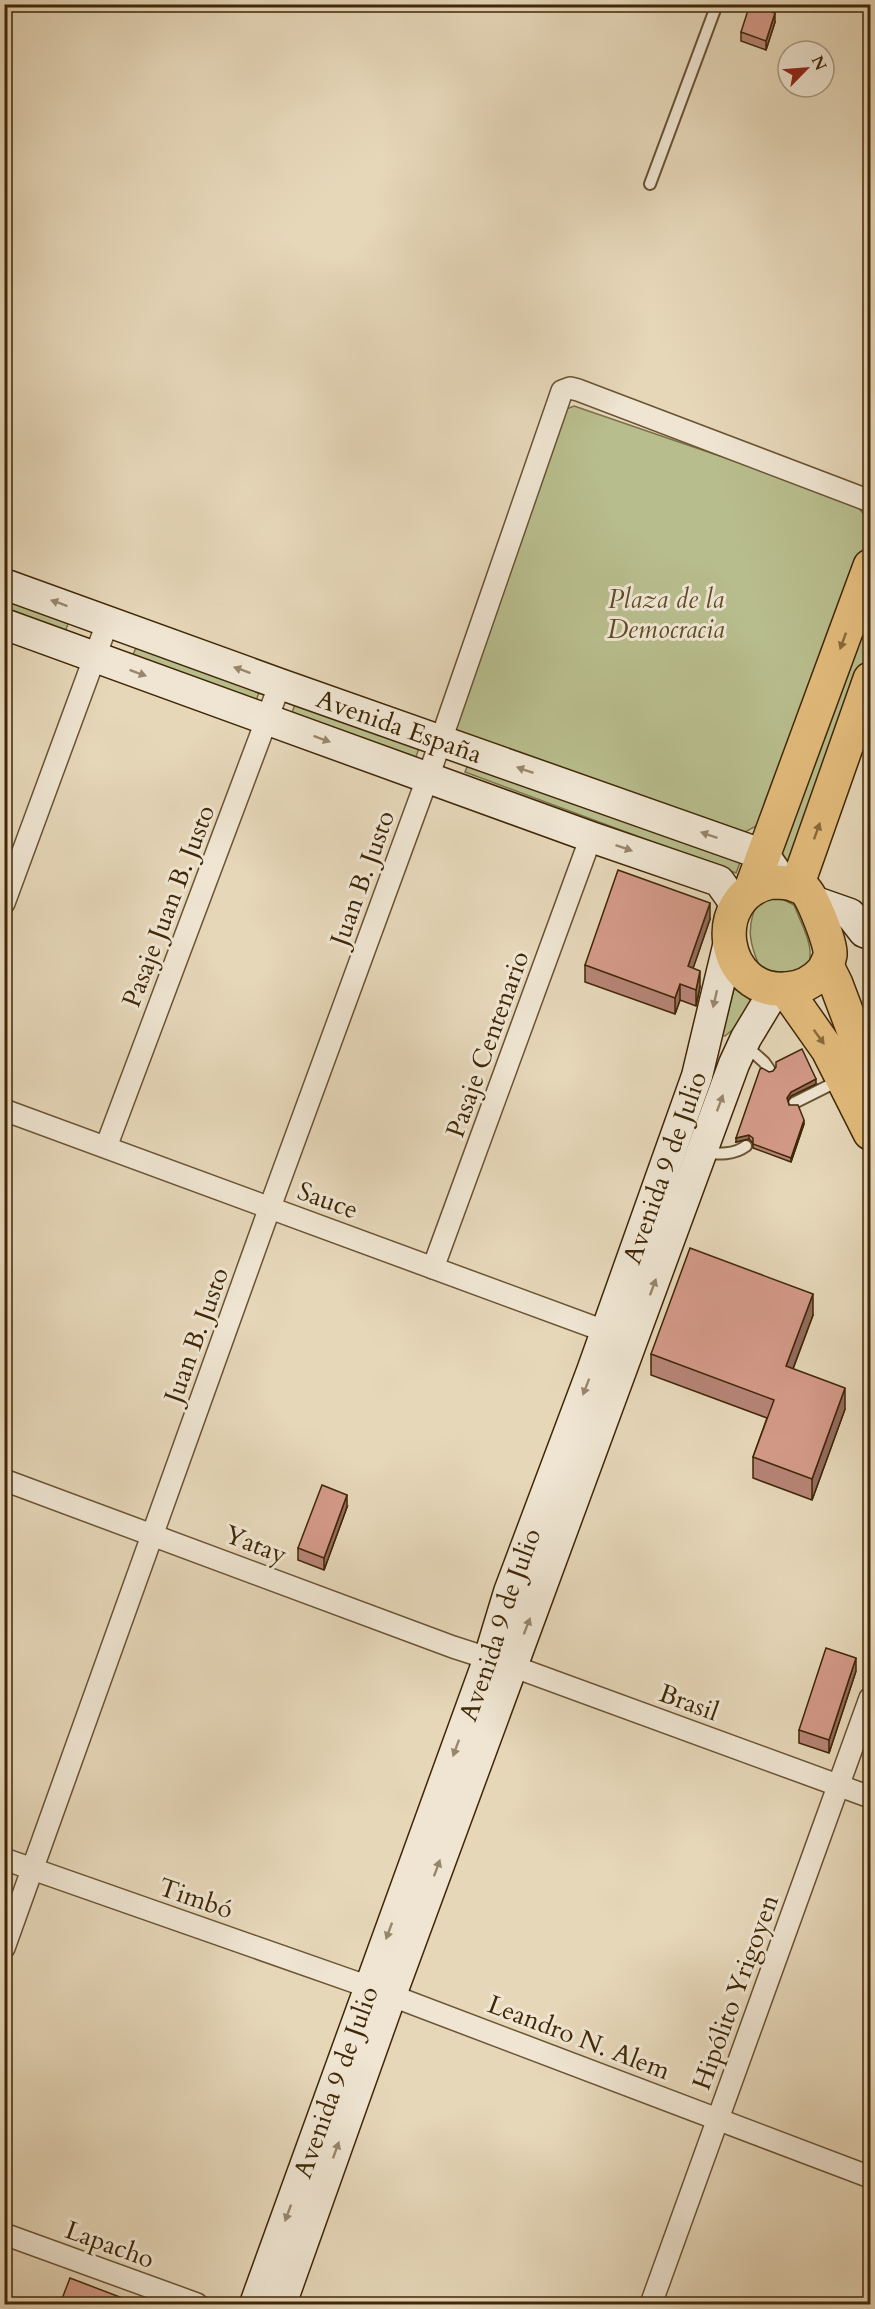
<svg xmlns="http://www.w3.org/2000/svg" width="875" height="2309" viewBox="0 0 875 2309" font-family="Cardo,serif">
<style>
.green{fill:#b8bd8d;stroke:#7c7249;stroke-width:1.5}
.lines{fill:none;stroke-linecap:round;stroke-linejoin:round}
.lane-casing{stroke:#6a5332;stroke-width:14}
.street-casing{stroke:#6a5332;stroke-width:24}
.secondary-casing{stroke:#402705;stroke-width:33}
.primary-casing{stroke:#402705;stroke-width:36}
.lane{stroke:#efe5d2;stroke-width:10}
.street{stroke:#efe5d2;stroke-width:21}
.secondary{stroke:#efe5d2;stroke-width:30}
.primary{stroke:#e3bc7c;stroke-width:33}
.wall{fill:#b68476;stroke:#402705;stroke-width:1.5}
.shaded-wall{fill:#946c60;stroke:#402705;stroke-width:1.5}
.building{fill:#d49a89;stroke:#402705;stroke-width:1.5}
.oneway{fill:#98866c}
.oneway2{fill:#896a3b}
.labels{text-anchor:middle;stroke-width:6;stroke-linejoin:round;paint-order:stroke}
.park-label{font-size:26px;font-style:italic;fill:#5e4c27;stroke:#efe5d2}
.street-label{font-size:26px;fill:#402705;stroke:#efe5d2}
</style>
<rect width="100%" height="100%" fill="#e6d7b9"/>
<filter id="stains"><feTurbulence type="fractalNoise" baseFrequency=".00333" numOctaves="4"/><feColorMatrix values="0 0 0 0 .2 0 0 0 0 .09 0 0 0 0 .02 0 0 0 .5 -.17"/></filter>
<radialGradient id="worn" r=".72"><stop offset=".6" stop-color="#630" stop-opacity="0"/><stop offset="1" stop-color="#630" stop-opacity=".3"/></radialGradient>
<g class="green">
<path d="M574 406 854 502 870 522V530L765 821 736 837 453 732 561 411Z"/>
<path d="M5 597 70 619 64 634 5 614Z"/>
<path d="M870 613V649L789 864 778 859Z"/>
<path d="M138 643 261 687 256 701 132 657Z"/>
<path d="M297 698 421 742 416 757 292 713Z"/>
<path d="M470 759 741 860 736 873 465 772Z"/>
<path d="M778 897 794 905C804 931 817 948 806 975L761 970C750 945 745 928 758 902Z"/>
<path d="M738 988 759 1006 758 1009 725 1036 722 1035 734 989Z"/>
</g>
<g class="lines">
<g class="lane-casing">
<g id="lane">
<path d="M650 184 717 4"/>
<path d="M746 1046 764 1062 769 1069"/>
<path d="M794 1103 840 1080"/>
<path d="M705 1153C719 1154 734 1155 746 1146"/>
</g>
</g>
<g class="street-casing">
<g id="street">
<path d="M4 903 108 621"/>
<path d="M4 1110 618 1336"/>
<path d="M106 1147 280 684"/>
<path d="M433 1268 591 837"/>
<path d="M4 1480 453 1647 512 1666 870 1797"/>
<path d="M4 1859 369 1987 870 2177"/>
<path d="M4 1948 270 1207 433 763 562 391 570 388 578 390 870 501"/>
<path d="M4 2234 197 2304"/>
<path d="M651 2304 870 1698"/>
</g>
</g>
<g class="secondary-casing">
<g id="secondary">
<path id="s1" d="M4 584 280 684 764 855 778 875"/>
<path d="M4 624 591 837 719 881 736 905"/>
<path d="M813 901 850 914 864 932 870 934"/>
<path id="s2" d="M255 2304 489 1658 509 1592 592 1371 697 1076 729 942"/>
<path d="M281 2304 391 1995 734 1064 746 1038 775 990"/>
</g>
</g>
<g class="primary-casing">
<g id="primary">
<path d="M771 882C782 882 798 883 806 891 813 899 832 945 830 955 829 961 826 966 823 971 814 981 801 988 787 989 721 995 706 896 771 882Z"/>
<path d="M797 886 870 679"/>
<path d="M751 889 870 566"/>
<path d="M827 966 836 984 870 1074"/>
<path d="M785 989 828 1050 870 1133"/>
</g>
</g>
<use href="#lane" class="lane"/>
<use href="#street" class="street"/>
<use href="#secondary" class="secondary"/>
<use href="#primary" class="primary"/>
</g>
<g class="wall">
<path d="M775 22 766 50 741 41V32Z"/>
<path d="M710 919 693 968 700 987 696 1006 680 1000 675 1014 585 982V965Z"/>
<path d="M769 1072 816 1084 791 1096 788 1100 789 1105 804 1124 791 1162 753 1148V1143L749 1139 736 1142Z"/>
<path d="M813 1315 793 1369 845 1409 812 1500 753 1478V1457L767 1418 651 1375V1354Z"/>
<path d="M347 1507 324 1570 298 1560V1548Z"/>
<path d="M856 1671 829 1753 799 1743V1730Z"/>
</g>
<g class="shaded-wall">
<path d="M775 13V22L766 50V41Z"/>
<path d="M710 903V919L688 983V966Z"/>
<path d="M700 971V987L696 1006V990Z"/>
<path d="M680 984V1000L675 1014V998Z"/>
<path d="M816 1079V1084L791 1096 787 1102V1098L791 1092Z"/>
<path d="M804 1120V1124L791 1162V1158Z"/>
<path d="M749 1135V1139L736 1142V1138Z"/>
<path d="M813 1294V1315L786 1387V1366Z"/>
<path d="M845 1388V1409L812 1500V1479Z"/>
<path d="M347 1495V1507L324 1570V1558Z"/>
<path d="M856 1658V1671L829 1753V1740Z"/>
</g>
<g class="building">
<path d="M750 4 775 13 766 41 741 32Z"/>
<path d="M618 870 710 903 688 966 700 971 696 990 680 984 675 998 585 965Z"/>
<path d="M802 1049 816 1079 791 1092 787 1098 789 1105H798L804 1120 791 1158 753 1144V1138L749 1135 736 1138 760 1069 762 1068 769 1072 773 1071 776 1067V1062Z"/>
<path d="M690 1248 813 1294 786 1366 845 1388 812 1479 753 1457 774 1400 651 1354Z"/>
<path d="M322 1485 347 1495 324 1558 298 1548Z"/>
<path d="M826 1648 856 1658 829 1740 799 1730Z"/>
<path d="M70 2278 138 2304H60Z"/>
</g>
<defs><path id="oneway-solid" d="M-6-.8H1V-3.2L6.5 0L1 3.2V.8H-6Z" transform="scale(1.5)"/></defs>
<g class="oneway">
<use href="#oneway-solid" transform="translate(59 603) rotate(-160)"/>
<use href="#oneway-solid" transform="translate(242 670) rotate(-160)"/>
<use href="#oneway-solid" transform="translate(138 673) rotate(20)"/>
<use href="#oneway-solid" transform="translate(322 739) rotate(20)"/>
<use href="#oneway-solid" transform="translate(525 770) rotate(-161)"/>
<use href="#oneway-solid" transform="translate(709 835) rotate(-161)"/>
<use href="#oneway-solid" transform="translate(624 848) rotate(19)"/>
<use href="#oneway-solid" transform="translate(715 999) rotate(103)"/>
<use href="#oneway-solid" transform="translate(720 1103) rotate(-70)"/>
<use href="#oneway-solid" transform="translate(653 1287) rotate(-70)"/>
<use href="#oneway-solid" transform="translate(586 1387) rotate(111)"/>
<use href="#oneway-solid" transform="translate(527 1626) rotate(-69)"/>
<use href="#oneway-solid" transform="translate(456 1748) rotate(110)"/>
<use href="#oneway-solid" transform="translate(437 1868) rotate(-70)"/>
<use href="#oneway-solid" transform="translate(389 1931) rotate(110)"/>
<use href="#oneway-solid" transform="translate(336 2150) rotate(-70)"/>
<use href="#oneway-solid" transform="translate(288 2213) rotate(110)"/>
</g>
<g class="oneway2">
<use href="#oneway-solid" transform="translate(843 641) rotate(110)"/>
<use href="#oneway-solid" transform="translate(817 831) rotate(-70)"/>
<use href="#oneway-solid" transform="translate(819 1037) rotate(54)"/>
</g>
<g class="labels">
<g class="park-label">
<text x="666" y="608">Plaza de la<tspan x="666" dy="30">Democracia</tspan></text>
</g>
<g class="street-label">
<text dy="9" stroke="none"><textPath href="#s1" startOffset="420">Avenida España</textPath></text>
<text transform="translate(362 878) rotate(-70)" y="9">Juan B. Justo</text>
<text transform="translate(168 906) rotate(-69)" y="9">Pasaje Juan B. Justo</text>
<text transform="translate(487 1044) rotate(-70)" y="9">Pasaje Centenario</text>
<text dy="9" stroke="none"><textPath href="#s2" startOffset="1208">Avenida 9 de Julio</textPath></text>
<text transform="translate(328 1200) rotate(20)" y="9">Sauce</text>
<text transform="translate(196 1335) rotate(-70)" y="9">Juan B. Justo</text>
<text transform="translate(256 1544) rotate(21)" y="9">Yatay</text>
<text dy="9" stroke="none"><textPath href="#s2" startOffset="722">Avenida 9 de Julio</textPath></text>
<text transform="translate(689 1702) rotate(20)" y="9">Brasil</text>
<text transform="translate(196 1898) rotate(19)" y="9">Timbó</text>
<text transform="translate(735 1992) rotate(-70)" y="9">Hipólito Yrigoyen</text>
<text transform="translate(579 2037) rotate(21)" y="9">Leandro N. Alem</text>
<text dy="9" stroke="none"><textPath href="#s2" startOffset="236">Avenida 9 de Julio</textPath></text>
<text transform="translate(110 2244) rotate(20)" y="9">Lapacho</text>
</g>
</g>
<rect width="875" height="2309" fill="none" stroke="#e6d7b9" stroke-width="24"/>
<rect x="6" y="6" width="863" height="2297" fill="none" stroke="#402705" stroke-width="3"/>
<rect x="12" y="12" width="851" height="2285" fill="none" stroke="#402705" stroke-width="1.5"/>
<g transform="translate(806 69) rotate(65)"><circle r="28" fill="#efe5d2" stroke="#a99980" stroke-width="1.5"/>
<path d="M0-4.5L10 22L0 15L-10 22Z" fill="#8f2418"/>
<text y="-9" font-size="16" font-weight="bold" text-anchor="middle" fill="#402705">N</text>
</g>
<rect width="100%" height="100%" filter="url(#stains)"/>
<rect width="100%" height="100%" fill="url(#worn)"/>
</svg>
